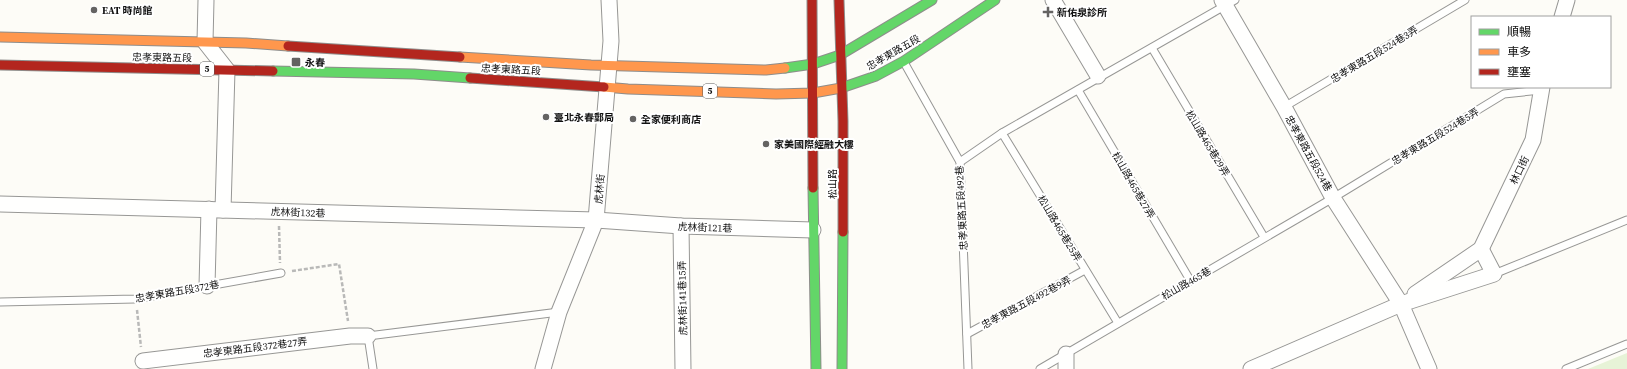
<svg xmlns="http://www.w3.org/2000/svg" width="1627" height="369" viewBox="0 0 1627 369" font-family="'Source Serif 4','Noto Sans TC',serif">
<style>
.green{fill:#e7f3d7}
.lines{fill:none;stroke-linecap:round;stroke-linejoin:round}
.lane-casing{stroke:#979795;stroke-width:9}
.street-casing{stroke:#979795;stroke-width:17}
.fast-casing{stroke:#8e8d8b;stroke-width:11}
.slow-casing{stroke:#8e8d8b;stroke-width:11}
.jam-casing{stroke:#8e8d8b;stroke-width:11}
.path{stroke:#b9b9b8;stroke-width:2.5;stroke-dasharray:4 2;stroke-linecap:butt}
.lane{stroke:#fffffe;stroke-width:7}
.street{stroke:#fffffe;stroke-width:15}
.fast{stroke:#63d668;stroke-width:9}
.slow{stroke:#ff974d;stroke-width:9}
.jam{stroke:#b3261e;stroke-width:9}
.poi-dot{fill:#646362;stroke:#fff;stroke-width:1.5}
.labels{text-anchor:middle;stroke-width:4;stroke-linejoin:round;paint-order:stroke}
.shield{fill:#fff;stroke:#585858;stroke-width:1}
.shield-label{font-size:9px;font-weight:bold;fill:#111}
.poi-label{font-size:10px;font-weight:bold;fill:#111;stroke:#fff;text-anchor:start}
.street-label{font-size:10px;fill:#111;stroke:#fff}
</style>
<rect width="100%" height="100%" fill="#fdfcf7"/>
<path class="green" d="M1627 353V369H1588Z"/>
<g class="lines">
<g class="lane-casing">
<g id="lane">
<path d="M1152 48 1264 237"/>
<path d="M905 64 960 162 968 369"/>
<path d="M1078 90 1190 280"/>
<path d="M1284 107 1465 0"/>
<path d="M1002 133 1118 323"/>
<path d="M960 162 1002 133 1235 0"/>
<path d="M1494 274 1627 220"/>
<path d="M0 302 135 299 281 273"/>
<path d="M967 334 1085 270"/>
<path d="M373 369 368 336 559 312"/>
<path d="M1040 369 1333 198 1504 94 1541 90"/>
<path d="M1566 369 1627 344"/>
</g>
</g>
<g class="street-casing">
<g id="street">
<path d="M206 0 205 42 227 70 223 210"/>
<path d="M1053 0 1098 76"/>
<path d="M1222 0 1284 107 1333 198 1401 304 1429 369"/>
<path d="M1562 17 1567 0"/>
<path d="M0 204 596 220 681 226 813 230"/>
<path d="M681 226 683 369"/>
<path d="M207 286 209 209"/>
<path d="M1415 294 1481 249 1533 140 1542 87"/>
<path d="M1066 354V369"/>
<path d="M143 361 350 336H368"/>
<path d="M543 369 559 312 596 220 611 41 609 0"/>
<path d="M1251 369 1401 304 1494 274 1481 249"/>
</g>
</g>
<g class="fast-casing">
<g id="fast">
<path d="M785 68 813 64 840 55 932 0"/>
<path d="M273 71 414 74 470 78"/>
<path d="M841 88 876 76 904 61 995 0"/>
<path d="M813 188 816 369"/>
<path d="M842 369 843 232"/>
</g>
</g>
<g class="slow-casing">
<g id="slow">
<path d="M0 37 246 43 288 46"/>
<path d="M460 57 591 65 766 70 785 68"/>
<path d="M604 87 628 89 776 94 813 93 841 88"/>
</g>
</g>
<g class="jam-casing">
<g id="jam">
<path d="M812 0 813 188"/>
<path d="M839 0 843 121V232"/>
<path d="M288 46 460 57"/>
<path d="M0 65 273 71"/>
<path d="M470 78 604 87"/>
</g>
</g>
<g class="path">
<path d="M279 226 280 263"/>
<path d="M292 271 339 264 348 321"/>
<path d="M137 310 141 347"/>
</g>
<use href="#lane" class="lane"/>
<use href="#street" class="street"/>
<use href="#fast" class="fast"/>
<use href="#slow" class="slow"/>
<use href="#jam" class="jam"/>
</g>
<g class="poi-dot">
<circle cx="94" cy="10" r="4"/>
<path d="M1046 6h4v4h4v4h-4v4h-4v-4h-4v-4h4z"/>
<rect x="291" y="57" width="10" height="10" rx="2"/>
<circle cx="546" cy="117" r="4"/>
<circle cx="633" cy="119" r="4"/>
<circle cx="766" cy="144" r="4"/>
</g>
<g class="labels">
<g class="shield">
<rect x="200" y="62" width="14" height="14" rx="3"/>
<rect x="703" y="84" width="14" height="14" rx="3"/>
</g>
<g class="shield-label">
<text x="207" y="72">5</text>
<text x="710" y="94">5</text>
</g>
<g class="poi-label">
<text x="102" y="14">EAT 時尚館</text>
<text x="1057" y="16">新佑泉診所</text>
<text x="305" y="66">永春</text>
<text x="554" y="121">臺北永春郵局</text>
<text x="641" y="123">全家便利商店</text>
<text x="774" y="148">家美國際經融大樓</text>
</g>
<g class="street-label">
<text transform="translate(893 52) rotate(-30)" y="4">忠孝東路五段</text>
<text transform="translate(1374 54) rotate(-31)" y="4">忠孝東路五段524巷3弄</text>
<text transform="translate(162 57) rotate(1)" y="4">忠孝東路五段</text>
<text transform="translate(511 69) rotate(3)" y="4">忠孝東路五段</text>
<text transform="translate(1435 136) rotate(-31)" y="4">忠孝東路五段524巷5弄</text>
<text transform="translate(1208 143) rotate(59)" y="4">松山路465巷29弄</text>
<text transform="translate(1309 153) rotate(61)" y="4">忠孝東路五段524巷</text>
<text transform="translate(1519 170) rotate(-64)" y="4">林口街</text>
<text transform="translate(832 184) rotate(-90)" y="4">松山路</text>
<text transform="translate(1134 185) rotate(60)" y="4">松山路465巷27弄</text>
<text transform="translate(599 189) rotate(-85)" y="4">虎林街</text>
<text transform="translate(961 208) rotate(-93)" y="4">忠孝東路五段492巷</text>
<text transform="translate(298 212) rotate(2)" y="4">虎林街132巷</text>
<text transform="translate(705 227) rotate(2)" y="4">虎林街121巷</text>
<text transform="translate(1060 228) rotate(59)" y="4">松山路465巷25弄</text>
<text transform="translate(1186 283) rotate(-30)" y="4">松山路465巷</text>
<text transform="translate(177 291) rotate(-10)" y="4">忠孝東路五段372巷</text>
<text transform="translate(682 298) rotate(-91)" y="4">虎林街141巷15弄</text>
<text transform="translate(1026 302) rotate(-28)" y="4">忠孝東路五段492巷9弄</text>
<text transform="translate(255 347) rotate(-7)" y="4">忠孝東路五段372巷27弄</text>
</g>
</g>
<rect x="1471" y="16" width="140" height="72" fill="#ffffff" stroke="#a0a0a0"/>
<rect x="1479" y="29" width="20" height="6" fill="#63d668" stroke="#a0a0a0"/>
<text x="1507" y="36" font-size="12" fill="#111111">順暢</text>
<rect x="1479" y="49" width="20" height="6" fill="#ff974d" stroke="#a0a0a0"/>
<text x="1507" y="56" font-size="12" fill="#111111">車多</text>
<rect x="1479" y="69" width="20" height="6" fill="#b3261e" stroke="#a0a0a0"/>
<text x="1507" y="76" font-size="12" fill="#111111">壅塞</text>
</svg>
